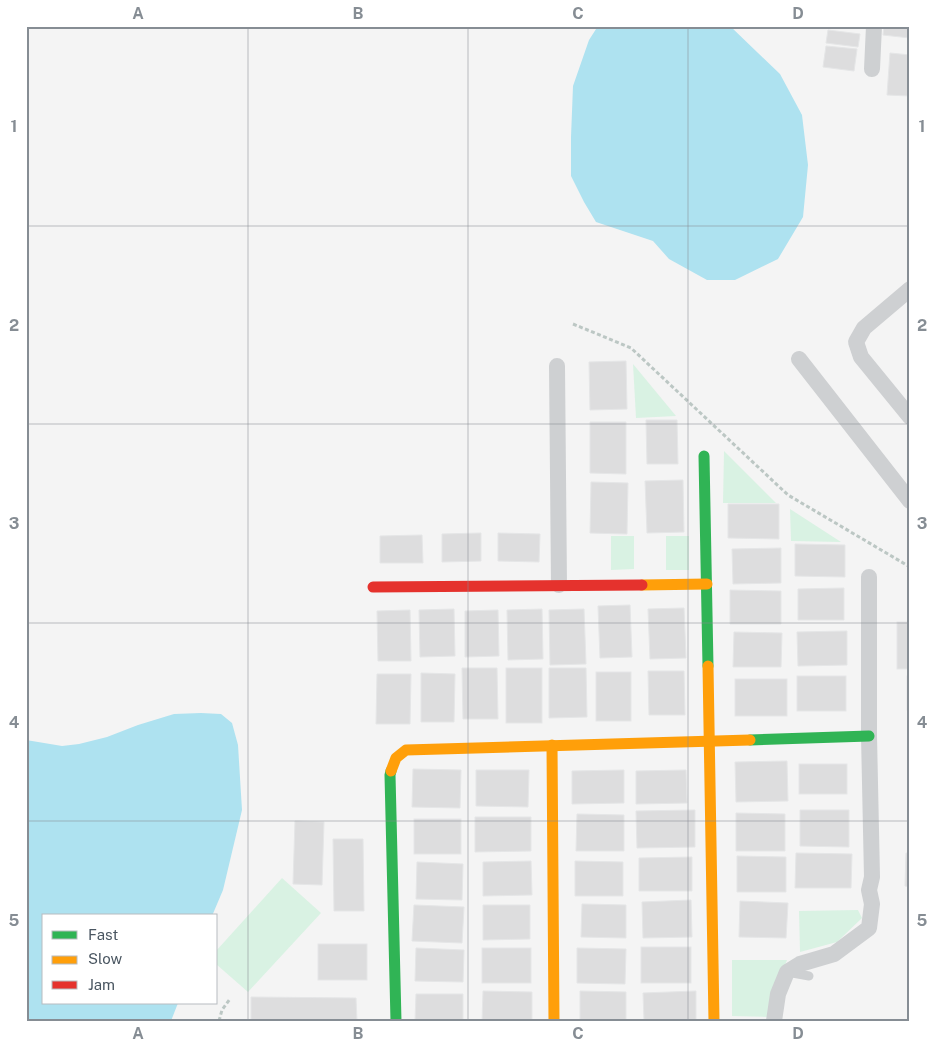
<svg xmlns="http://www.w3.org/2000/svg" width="936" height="1047" viewBox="0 0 936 1047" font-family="'Public Sans',sans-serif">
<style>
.green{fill:#d9f2e3}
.water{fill:#aee2f0}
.building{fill:#ddddde;stroke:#e5e6e7}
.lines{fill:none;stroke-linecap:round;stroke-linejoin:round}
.path{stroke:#bcc7c4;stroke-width:3;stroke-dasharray:4 2.5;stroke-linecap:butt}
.lane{stroke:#ced0d2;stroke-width:9}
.street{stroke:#ced0d2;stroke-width:16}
.fast{stroke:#30b455;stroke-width:11}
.slow{stroke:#ff9f0a;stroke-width:11}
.jam{stroke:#e5322d;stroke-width:11}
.grid{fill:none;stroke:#868d94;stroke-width:1;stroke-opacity:0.55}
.neatline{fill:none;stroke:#868d94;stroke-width:2}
.grid-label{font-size:16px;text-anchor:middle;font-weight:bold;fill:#868d94}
</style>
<rect width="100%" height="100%" fill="#f4f4f4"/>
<g class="green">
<path d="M633 364 676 416 636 418Z"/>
<path d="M724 451 776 503H723Z"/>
<path d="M790 509 841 542 791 541Z"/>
<path d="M611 536H634V569L611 570Z"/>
<rect x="666" y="536" width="23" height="34"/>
<path d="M282 878 321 913 248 992 216 964V951Z"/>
<path d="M858 910 862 918 837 942 800 952 799 911Z"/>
<path d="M732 960H787L776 988 770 1017 732 1016Z"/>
</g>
<g class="water">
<path d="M598 26H730L780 74 802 115 808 165 803 217 778 259 735 280H707L669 259 653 241 596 222 584 202 571 176V137L573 86 589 40Z"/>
<path d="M201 713 221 714 232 723 238 745 242 810 223 890 212 916H44V1003H178L171 1021H26V740L62 746 79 744 107 737 138 725 174 714Z"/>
</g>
<g class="building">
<path d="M884 26H910V38L883 35Z"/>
<path d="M828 30 860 34 858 47 826 43Z"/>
<path d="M826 46 857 49 854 71 823 67Z"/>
<path d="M890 53 910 55V96L887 95Z"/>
<path d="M626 361 627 409 590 410 589 362Z"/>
<path d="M646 420H677L678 464H647Z"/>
<path d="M590 422H626V474L590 473Z"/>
<path d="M683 480 684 532 647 533 645 481Z"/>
<path d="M591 482 628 483 627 534 590 533Z"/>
<path d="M728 504H779V539L728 538Z"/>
<path d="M481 533V561L442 562V534Z"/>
<path d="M498 533 540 534 539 562 498 561Z"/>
<path d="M422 535 423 563H380V536Z"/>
<path d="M795 544 845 545V577L795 576Z"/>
<path d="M781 548V583L733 584 732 549Z"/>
<path d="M844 588V620H798V589Z"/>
<path d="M730 590 781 591V624H730Z"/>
<path d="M630 605 632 657 600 658 598 606Z"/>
<path d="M684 608 686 658 650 659 648 609Z"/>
<path d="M454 609 455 656 420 657 419 610Z"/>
<path d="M542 609 543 659 508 660 507 610Z"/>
<path d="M584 609 586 664 550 665 549 610Z"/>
<path d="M410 610 411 661H378L377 611Z"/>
<path d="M498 610 499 656 465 657V611Z"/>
<rect x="897" y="622" width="13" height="47"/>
<path d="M847 631V665L798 666 797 632Z"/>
<path d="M734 632 782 633 781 667H733Z"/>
<path d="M462 668H497L498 719H463Z"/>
<rect x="506" y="668" width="36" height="55"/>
<path d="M549 668H586L587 717 549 718Z"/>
<path d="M648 671H684L685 715H649Z"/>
<rect x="596" y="672" width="35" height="49"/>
<path d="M421 673 455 674 454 722H421Z"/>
<path d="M377 674H411L410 724H376Z"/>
<rect x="797" y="676" width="49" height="35"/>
<rect x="907" y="676" width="3" height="34"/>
<rect x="735" y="679" width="52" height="37"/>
<path d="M787 761 788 801 736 802 735 762Z"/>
<rect x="799" y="764" width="48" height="30"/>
<path d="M413 769 461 770 460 808 412 807Z"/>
<path d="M476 770H529L528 807 476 806Z"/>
<path d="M624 770V803L572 804V771Z"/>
<path d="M686 770 687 803 636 804V771Z"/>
<path d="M695 810V847L637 848 636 811Z"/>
<path d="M800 810H849V847L800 846Z"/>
<path d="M736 813 785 814V851H736Z"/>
<path d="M577 814 624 815V851H576Z"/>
<path d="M475 817H531V851L475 852Z"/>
<rect x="414" y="819" width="47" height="35"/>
<path d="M295 821 324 822 322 885 293 884Z"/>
<path d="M333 839H363L364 911H334Z"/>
<path d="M796 853 852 854 851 888H795Z"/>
<path d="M906 853H910V887L905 886Z"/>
<path d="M737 856 786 857V892H737Z"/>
<path d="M692 857V891H639V858Z"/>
<path d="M531 861 532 895 483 896V862Z"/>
<path d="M575 861 623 862V896H575Z"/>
<path d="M417 862 463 864 462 900 416 899Z"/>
<path d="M691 900 692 937 643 938 642 902Z"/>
<path d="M740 901 788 903 786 938 739 937Z"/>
<path d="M582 904 626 905V938L581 937Z"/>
<path d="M414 905 464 907 462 943 412 941Z"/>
<path d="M483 905H530V939L483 940Z"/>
<rect x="318" y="944" width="49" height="36"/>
<rect x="641" y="947" width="50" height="36"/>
<path d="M416 948 464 950 463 982 415 981Z"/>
<rect x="482" y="948" width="49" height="35"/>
<path d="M577 948 626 949 625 984 577 983Z"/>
<path d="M483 991 532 992V1021H482Z"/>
<path d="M580 991 626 992V1021H580Z"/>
<path d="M696 991V1021H644L643 993Z"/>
<path d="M416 994H463V1021H415Z"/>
<path d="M251 997 356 998 357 1021H251Z"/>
</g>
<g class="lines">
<g class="path">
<path d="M573 324 631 348 788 495 910 567"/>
<path d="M219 1021 222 1010 230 999"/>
</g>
<path class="lane" d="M787 972 809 976"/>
<g class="street">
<path d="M872 69 874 26"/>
<path d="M910 289 864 328 856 342 861 357 910 417"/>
<path d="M799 359 910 501"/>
<path d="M557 366 559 585"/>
<path d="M774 1021 778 994 787 972 800 964 834 954 869 928 872 904 869 890 872 877 869 736V577"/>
</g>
<g class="fast">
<path d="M704 456 708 666"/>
<path d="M750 740 869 736"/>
<path d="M391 771 390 775 396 1021"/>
</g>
<g class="slow">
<path d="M642 585 707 584"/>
<path d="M708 666 714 1021"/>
<path d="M552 745 554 1021"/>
<path d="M391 771 396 758 406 750 750 740"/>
</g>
<path class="jam" d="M373 587 642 585"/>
</g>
<path class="grid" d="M248 26V1021M468 26V1021M688 26V1021M26 226H910M26 424H910M26 623H910M26 821H910"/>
<rect width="936" height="1047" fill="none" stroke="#ffffff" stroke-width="55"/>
<rect x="42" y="914" width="175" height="90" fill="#ffffff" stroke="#b7bbc0"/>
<rect x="52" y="931" width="25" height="8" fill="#30b455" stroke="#b7bbc0"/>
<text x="88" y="940" font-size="15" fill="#4a5661">Fast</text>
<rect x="52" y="956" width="25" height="8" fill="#ff9f0a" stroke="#b7bbc0"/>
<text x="88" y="964" font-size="15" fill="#4a5661">Slow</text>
<rect x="52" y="981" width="25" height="8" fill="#e5322d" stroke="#b7bbc0"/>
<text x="88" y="990" font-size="15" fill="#4a5661">Jam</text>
<rect x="28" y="28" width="880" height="992" class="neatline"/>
<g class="grid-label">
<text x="138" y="19">A</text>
<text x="358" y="19">B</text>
<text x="578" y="19">C</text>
<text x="798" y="19">D</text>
<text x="14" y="132">1</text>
<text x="922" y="132">1</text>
<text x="14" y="331">2</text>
<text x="922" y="331">2</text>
<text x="14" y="529">3</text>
<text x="922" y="529">3</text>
<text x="14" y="728">4</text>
<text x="922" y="728">4</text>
<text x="14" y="926">5</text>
<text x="922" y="926">5</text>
<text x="138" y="1039">A</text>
<text x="358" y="1039">B</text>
<text x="578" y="1039">C</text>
<text x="798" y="1039">D</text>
</g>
</svg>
